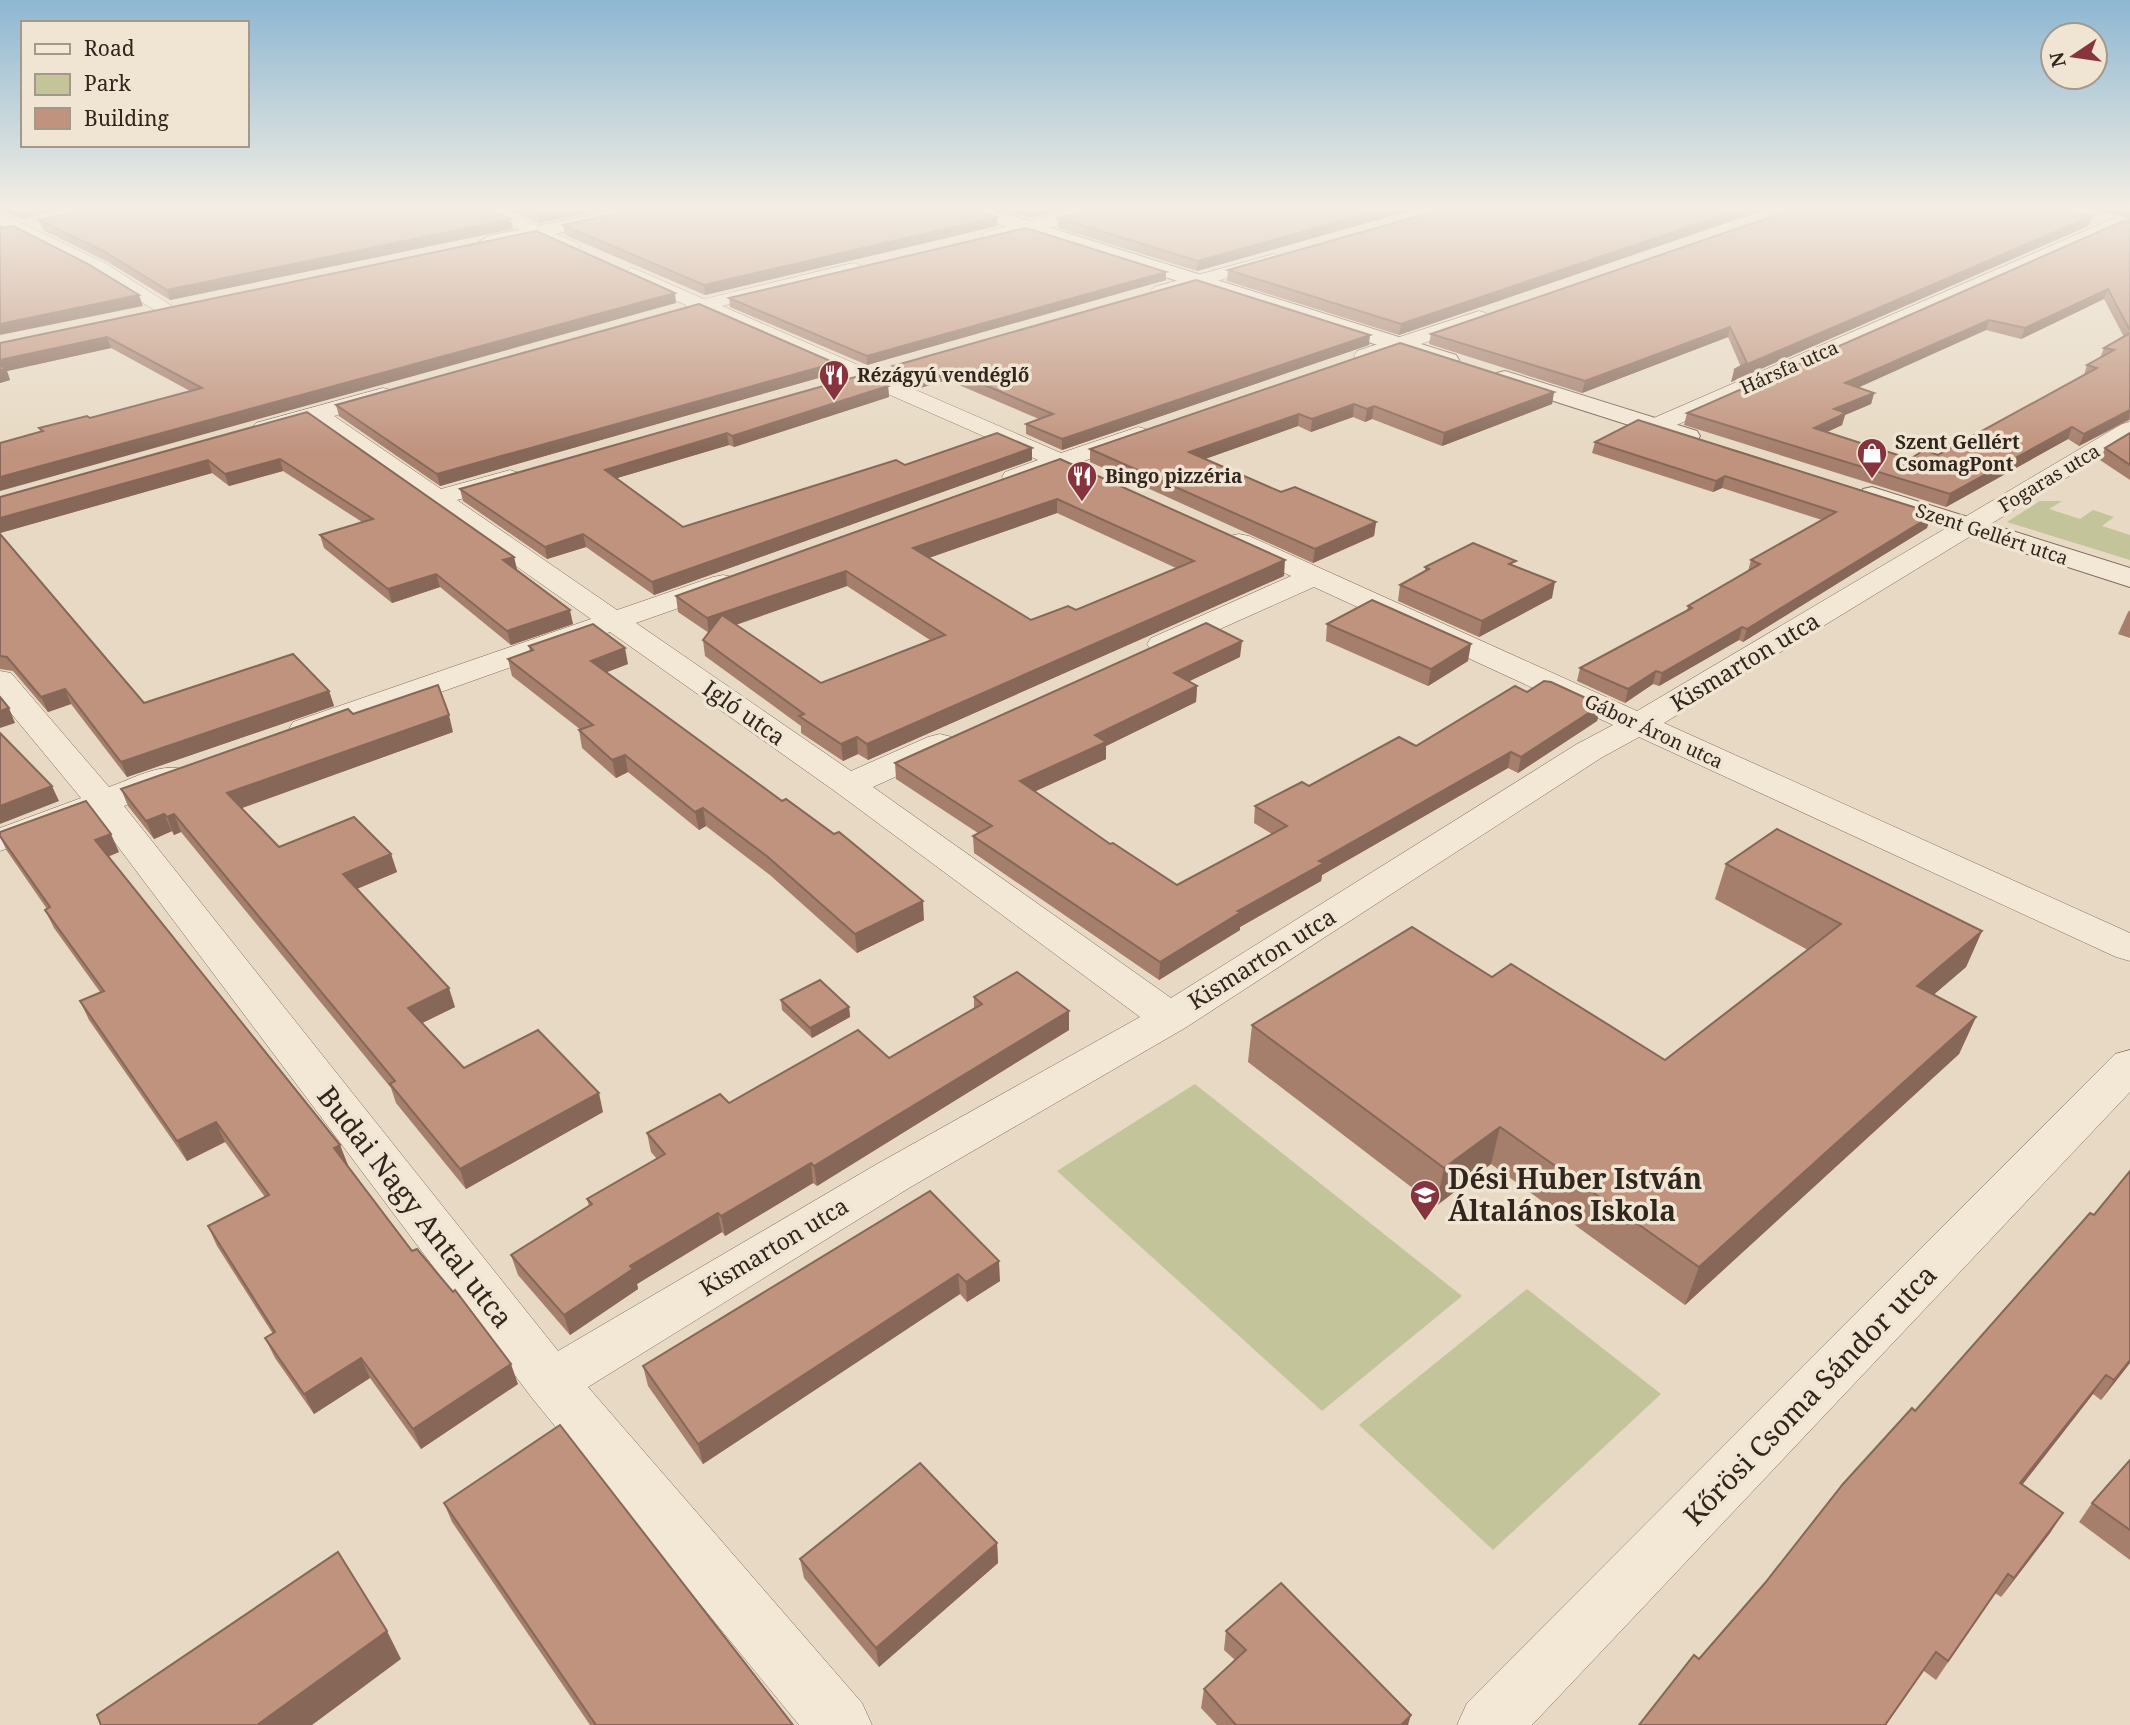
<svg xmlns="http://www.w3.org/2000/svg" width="2130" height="1725" viewBox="0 0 2130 1725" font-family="'Noto Serif',serif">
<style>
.green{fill:#c3c499}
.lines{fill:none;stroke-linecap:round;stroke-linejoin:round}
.minor-casing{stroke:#7f6b5c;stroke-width:1}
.tertiary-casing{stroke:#7f6b5c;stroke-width:2}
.minor{fill:#f3e7d5;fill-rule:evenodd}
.tertiary{fill:#f3e7d5;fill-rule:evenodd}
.wall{fill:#a57e6c;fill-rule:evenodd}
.shaded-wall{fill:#866758}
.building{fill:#c0937e;stroke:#866758;stroke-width:2;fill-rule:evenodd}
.labels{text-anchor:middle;stroke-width:7;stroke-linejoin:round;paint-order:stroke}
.far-street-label{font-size:19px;fill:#31261e;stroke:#f0e4d2}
.far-poi-label{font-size:19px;font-weight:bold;fill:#31261e;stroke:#f0e4d2;text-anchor:start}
.street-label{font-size:23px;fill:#31261e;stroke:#f0e4d2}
.near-poi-label{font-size:28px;font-weight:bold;fill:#31261e;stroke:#f0e4d2;text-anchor:start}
.near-street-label{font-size:28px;fill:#31261e;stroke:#f0e4d2}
</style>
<rect width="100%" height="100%" fill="#e7d9c3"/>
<g class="green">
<path d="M2040 501H2062L2049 509 2080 519 2093 510 2114 517 2102 526 2130 535V560L2007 522Z"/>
<path d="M1195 1084 1462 1296 1322 1411 1057 1171Z"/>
<path d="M1527 1289 1661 1394 1493 1550 1359 1425Z"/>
</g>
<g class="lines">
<g class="minor-casing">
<g id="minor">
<path d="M478 210H501L577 243 580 247 571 252 565 251Z"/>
<path d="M1076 210H1107L1105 214 991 241 982 236 985 232Z"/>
<path d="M0 213 107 264 178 310 175 314H161L93 272 0 225Z"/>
<path d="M2115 218 2124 223 2121 227 1663 431H1647L1643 426 1647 421Z"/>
<path d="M1274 254 1283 259 1280 263 1161 297 1151 291 1154 287Z"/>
<path d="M853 263 860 265 862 269 860 273 722 306 1061 453 1138 427 1146 429 1150 434 1146 439 1081 462 1083 466 1080 471C1071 473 1064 470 1057 470 1038 472 1024 487 1005 482L1002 477 1005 472 1038 460 701 312 688 311 686 305 624 278 622 274 631 268 638 270 704 299Z"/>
<path d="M1479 311 1486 313 1489 317 1486 321 1373 361H1357L1354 356 1357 351Z"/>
<path d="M383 388 391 390 394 395 391 400 334 416 441 489 510 470 519 473 523 478 519 483 457 500 617 610 713 577 723 575 733 577 737 583 733 589 636 623 851 771 928 737 940 734 952 737 957 744 952 751 873 787 1171 998 1577 744 1613 725 1314 587 1173 650 1162 653 1151 650 1147 644 1151 638 1291 576 1229 548 1226 542 1229 536 1239 534 1249 536 1637 711 2122 424 2130 422V439L1664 723 2130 933V961L2116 957 1639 737 1601 758 1185 1028 909 1188 588 1387 862 1703 872 1725H799L532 1398 95 816 0 851V828L81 798 0 700V671L11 673 109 787C132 779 159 763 183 769L188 776 183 783 124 806 558 1351 877 1164 1140 1017 836 792 610 632 317 736 305 739 293 736 289 729 293 722 591 619 312 422 264 435 256 433 252 428 256 423Z"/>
<path d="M2130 1050V1092L1532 1725H1457L1467 1703 2115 1054Z"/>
</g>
</g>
<g class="tertiary-casing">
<g id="tertiary">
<path d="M616 210H653L644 215 488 248 479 242 488 236Z"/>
<path d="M965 210H994L1456 355 1459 360 1456 365H1440L968 214Z"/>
<path d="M1505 371 1697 431 1700 436 1697 441 1688 443 1679 441 1497 383 1493 378 1497 373Z"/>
<path d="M1872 487 2130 568V587L1863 501 1859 495 1863 489Z"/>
</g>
</g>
<use href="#minor" class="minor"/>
<use href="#tertiary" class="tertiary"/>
</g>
<g class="wall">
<path d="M0 210H59L21 219Z"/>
<path d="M509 210H601L539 223Z"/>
<path d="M1004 210H1063L1029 218Z"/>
<path d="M1090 210H1412L1197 271 1058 228V218Z"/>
<path d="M1440 210H1764L1399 335 1227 281 1228 270Z"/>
<path d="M2092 210H2130V420L2079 446 2068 439 1946 507 1684 425 1687 413 2128 221 2126 217ZM2104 299 2124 337 2104 348 2100 358 2087 365 2084 375 1938 455 1910 459 1827 432 1842 425 1845 415 1871 404 1874 393 1858 387 1986 330 2021 339Z"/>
<path d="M2092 216 2088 226 1731 382 1741 367 1728 337 1582 393 1429 344 1431 334Z"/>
<path d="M39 220 513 229 170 300 108 262 43 230Z"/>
<path d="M563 225 997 226 705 295 565 235Z"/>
<path d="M1166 272V280L867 365 730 307 729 298Z"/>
<path d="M676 303 41 432 39 428 90 418 190 391 111 348 7 371 10 380 0 383V343Z"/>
<path d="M1400 343 1554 392 1552 404 1442 446 1372 419 1365 422 1353 417 1311 432 1298 426 1205 459 1281 492 1376 522 1374 536 1313 563 1090 462V449Z"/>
<path d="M1369 345 1062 450 1026 434V424L1039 419 947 380 920 388 894 377 893 366Z"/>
<path d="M835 363 836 373 440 486 339 416 336 405Z"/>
<path d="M888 386 889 397 734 447 729 445 617 478 683 527 905 465 1032 448V460L654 595 586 547 547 559 463 501 460 489Z"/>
<path d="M307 412 514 557 517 570 573 624 511 645 440 587 392 603 324 548 320 535 362 522 283 471 229 486 212 473 0 533V497Z"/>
<path d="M2130 433V480L2100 460 2105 448Z"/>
<path d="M1595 442 1923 510 1922 513 1927 528 1743 642 1739 640 1659 686 1653 684 1625 703 1577 681 1580 668 1687 611 1688 606 1748 571 1751 560 1822 520 1722 488 1713 492 1592 453Z"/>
<path d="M1060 459 1284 576 868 760 858 754 843 761 801 733V726L705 656 703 640 709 633 678 612 676 596ZM1057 513 1176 568 1076 610 1031 620 929 558ZM847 586 930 640 821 683 736 625Z"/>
<path d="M0 534 144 703 329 691 334 706 127 777 71 704 48 712 13 671 0 669Z"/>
<path d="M1514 566 1552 598 1479 637 1398 601 1400 585 1425 572V567Z"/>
<path d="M2130 610V638L2118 634 2128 612Z"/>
<path d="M1327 624 1468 661 1428 686 1326 641Z"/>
<path d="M529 646 628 664 607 672 924 920 857 953 770 875 706 826 699 830 628 772 616 778 582 748 579 730H581L512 676 508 659 530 651Z"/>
<path d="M1240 657 1189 681 1197 686 1196 702 1106 746V759L1034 792 1110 844 1177 885 1272 834 1254 823 1255 806 1416 746 1527 692 1601 705 1597 721 1518 773 1508 768 1322 875 1321 881 1240 927V930L1159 980 974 853 973 836 978 833 896 779 895 763Z"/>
<path d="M353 714 453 732 241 808 279 847 391 854 397 872 357 889 455 1007 422 1023 464 1068 603 1112 466 1189 396 1103 391 1088 181 832 174 835 172 831 154 839 128 806 121 789Z"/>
<path d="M0 832 119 852 108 857 340 1145 347 1165 412 1251 518 1384 421 1449 370 1378 314 1414 275 1358 265 1338 273 1334 217 1246 208 1226 265 1197 225 1142 187 1161 89 1020 80 1001 100 992 54 928 45 910 47 909 7 851 0 837Z"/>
<path d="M1726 864 1982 931 1966 967 1934 994 1976 1017 1959 1054 1685 1305 1491 1164 1436 1206 1248 1062 1252 1025 1492 977 1665 1060 1808 950 1715 899Z"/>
<path d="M974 997 1069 1030 817 1186 813 1183 725 1236 722 1232 637 1284 638 1289 570 1335 518 1275 511 1255 589 1206 587 1199 657 1159 651 1152 647 1133 729 1103 889 1058 974 1009Z"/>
<path d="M781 1000 849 1007 850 1017 812 1038 782 1010Z"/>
<path d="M2130 1171V1363L2101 1400 2093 1394 2022 1485 2063 1513 2050 1533 2001 1597 1995 1593 1936 1680 1924 1671 1699 1659 1915 1411 2094 1215Z"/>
<path d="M930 1191 1000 1281 967 1302 960 1294 703 1464 648 1386 643 1366Z"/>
<path d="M2130 1460V1560L2079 1522 2092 1503Z"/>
<path d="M444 1503 793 1725H590L452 1522Z"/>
<path d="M997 1543 998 1563 879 1667 804 1578 800 1559Z"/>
<path d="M1226 1631 1408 1725H1217L1201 1708 1204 1689 1235 1660 1224 1650Z"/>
</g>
<g class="shaded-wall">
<path d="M18 210H59L21 219Z"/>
<path d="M554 210H601L539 223 537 214Z"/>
<path d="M1029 210H1063L1029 218Z"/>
<path d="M1380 210H1412L1197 271 1198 261Z"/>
<path d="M1738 210H1764L1399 335 1401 324Z"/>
<path d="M2092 216 2088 226 1731 382 1734 370Z"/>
<path d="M997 217V226L705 295 704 285Z"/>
<path d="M511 219 513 229 170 300 167 290Z"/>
<path d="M1166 272V280L867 365V356Z"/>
<path d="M2108 289 2104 299 2021 339 2025 328Z"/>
<path d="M675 293 676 303 0 491V477Z"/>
<path d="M139 295 143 306 0 335V324Z"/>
<path d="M1989 320 1986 330 1842 395 1845 383Z"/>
<path d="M1730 327 1728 337 1582 393 1585 381Z"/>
<path d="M1370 335 1369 345 1062 450V439Z"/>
<path d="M107 337 111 348 7 371 10 380 0 383V360Z"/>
<path d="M835 363 836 373 440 486 437 474Z"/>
<path d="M947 369V380L920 388 919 377Z"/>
<path d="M888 386 889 397 734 447 732 436Z"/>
<path d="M1554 392 1552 404 1442 446 1444 433Z"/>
<path d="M1874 393 1871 404 1845 415 1842 425 1810 440 1814 428 1834 409Z"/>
<path d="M1354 404 1353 417 1311 432 1312 419Z"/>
<path d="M1374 406 1372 419 1365 422 1367 409Z"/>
<path d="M2130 410 2129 419 2079 446 2084 434Z"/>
<path d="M1299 414 1298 426 1188 465 1189 452Z"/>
<path d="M2072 427 2068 439 1946 507 1950 494Z"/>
<path d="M727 433 729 445 607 481 605 470Z"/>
<path d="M1032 448V460L654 595 652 582Z"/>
<path d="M280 459 283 471 229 486 225 474Z"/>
<path d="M208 460 212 473 0 533V518Z"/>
<path d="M1725 476 1722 488 1713 492 1716 481Z"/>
<path d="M1057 499V513L914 563 913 548Z"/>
<path d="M1931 516 1927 528 1743 642 1747 629Z"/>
<path d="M1376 522 1374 536 1313 563 1315 549Z"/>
<path d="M583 534 586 547 547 559 545 547Z"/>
<path d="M514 557 517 570 503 560Z"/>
<path d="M1285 560 1284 576 868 760 867 744Z"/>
<path d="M846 571 847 586 709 634 707 618Z"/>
<path d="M436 574 440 587 392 603 388 589Z"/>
<path d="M1555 582 1552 598 1479 637 1482 621Z"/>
<path d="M570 610 573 624 511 645 507 631Z"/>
<path d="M1742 627 1739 640 1659 686 1662 673Z"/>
<path d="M1242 641 1240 657 1173 689 1174 673Z"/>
<path d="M1471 644 1468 661 1428 686 1431 669Z"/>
<path d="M625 648 628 664 594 677 591 661Z"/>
<path d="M1656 671 1653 684 1625 703 1628 689Z"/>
<path d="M1197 686 1196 702 1106 746V759L1020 798V781L1095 735Z"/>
<path d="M65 689 71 704 48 712 41 697Z"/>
<path d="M329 691 334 706 127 777 121 762Z"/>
<path d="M1601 705 1597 721 1518 773 1521 757Z"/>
<path d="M9 708 15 723 0 728V711Z"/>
<path d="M449 715 453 732 234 811 227 793Z"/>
<path d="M857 737 858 754 843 761 841 744Z"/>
<path d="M1511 752 1508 768 1322 875 1321 881 1240 927V930L1159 980 1160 962 1238 911 1319 861Z"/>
<path d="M625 755 628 772 616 778 612 760Z"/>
<path d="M52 786 59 801 0 824V806Z"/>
<path d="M703 808 706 826 699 830 695 812Z"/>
<path d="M164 814 172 831 154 839 146 821Z"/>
<path d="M174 814 181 832 174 835 167 817Z"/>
<path d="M111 834 119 852 103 858 95 840Z"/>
<path d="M391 854 397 872 349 892 343 874Z"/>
<path d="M923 901 924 920 857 953 855 934Z"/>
<path d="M1982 931 1966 967 1902 1022 1917 986Z"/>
<path d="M449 988 455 1007 414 1027 408 1008Z"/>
<path d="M849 1007 850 1017 812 1038 810 1028Z"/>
<path d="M1069 1011V1030L817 1186 814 1166Z"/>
<path d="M1976 1017 1959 1054 1685 1305 1699 1267Z"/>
<path d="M599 1093 603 1112 466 1189 460 1169Z"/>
<path d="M216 1122 225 1142 187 1161 177 1141Z"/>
<path d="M1500 1127 1491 1164 1436 1206 1444 1168Z"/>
<path d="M340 1145 348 1165 342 1168 334 1148Z"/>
<path d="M811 1163 813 1183 725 1236 721 1216Z"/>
<path d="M718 1213 722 1232 637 1284 638 1289 570 1335 564 1315 630 1266Z"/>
<path d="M999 1261 1000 1281 967 1302 966 1282Z"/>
<path d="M958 1274 960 1294 703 1464 698 1444Z"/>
<path d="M361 1358 370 1378 314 1414 304 1394Z"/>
<path d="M2130 1360V1363L2101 1400 2114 1380Z"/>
<path d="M511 1364 518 1384 421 1449 413 1429Z"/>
<path d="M2106 1375 2093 1394 2008 1503 2020 1483Z"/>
<path d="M2063 1513 2050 1533 2001 1597 2014 1578Z"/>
<path d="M997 1543 998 1563 879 1667 876 1648Z"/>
<path d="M387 1631 401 1659 312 1725H257Z"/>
<path d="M1936 1652 1886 1725H1885Z"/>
<path d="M1411 1715 1408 1725H1401Z"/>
</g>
<g class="building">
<path d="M85 210H491L511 219 167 290 105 252 39 220Z"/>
<path d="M529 210H554L537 214Z"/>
<path d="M633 210H977L997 217 704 285 563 225Z"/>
<path d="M1090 210H1380L1198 261 1058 218Z"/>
<path d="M1440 210H1738L1401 324 1228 270Z"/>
<path d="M1791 210H2062L2092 216 1734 370 1747 363 1730 327 1585 381 1431 334Z"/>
<path d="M2130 220V330L2108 289 2025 328 1989 320 1845 383 1874 393 1834 409 1846 413 1814 428 1910 459 1924 450 1938 455 2097 368 2087 365 2114 350 2104 348 2130 333V410L2084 434 2072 427 1950 494 1687 413 2121 222 2129 221Z"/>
<path d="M0 226 3 228 13 226 88 264 139 295 0 324Z"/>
<path d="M1026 228 1166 272 867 356 729 298Z"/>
<path d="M536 231 675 293 0 477V443L43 431 39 428 87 416 90 418 202 388 107 337 0 360V343Z"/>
<path d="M1196 280 1370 335 1062 439 1026 424 1053 414 947 369 919 377 893 366Z"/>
<path d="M699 304 835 363 437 474 336 405Z"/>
<path d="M1400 343 1554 392 1444 433 1374 406 1367 409 1354 404 1312 419 1299 414 1189 452 1281 492 1295 487 1376 522 1315 549 1090 449Z"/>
<path d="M0 365 6 369 0 370Z"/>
<path d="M862 375 888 386 732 436 727 433 605 470 683 527 896 460 905 465 997 433 1032 448 652 582 583 534 545 547 460 489Z"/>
<path d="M307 412 514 557 503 560 570 610 507 631 436 574 388 589 320 535 373 519 280 459 225 474 208 460 0 518V497Z"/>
<path d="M1638 420 1923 510 1919 512 1931 516 1747 629 1742 627 1662 673 1656 671 1628 689 1580 668 1692 608 1688 606 1760 564 1751 560 1836 512 1725 476 1716 481 1595 442Z"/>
<path d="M2130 433V465L2105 448Z"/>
<path d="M1060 459 1285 560 867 744 857 737 841 744 799 716 804 714 703 640 722 615 821 683 945 635 846 571 707 618 676 596ZM1057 499 1194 561 1076 610 1068 606 1031 620 913 548Z"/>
<path d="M0 534 144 703 293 654 329 691 121 762 65 689 41 697 7 657 0 656Z"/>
<path d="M1473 543 1516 561 1509 564 1555 582 1482 621 1400 585 1429 569 1425 567Z"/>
<path d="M1372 600 1471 644 1431 669 1327 624Z"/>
<path d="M1206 623 1242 641 1174 673 1197 686 1095 735 1106 742 1020 781 1110 844 1113 843 1177 885 1287 826 1255 806 1302 782 1309 786 1399 737 1416 746 1515 686 1527 692 1544 681 1551 682 1601 705 1521 757 1511 752 1319 861 1324 863 1238 911 1241 912 1160 962 973 836 992 826 895 763Z"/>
<path d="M593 624 625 648 591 661 782 801 786 799 834 834 839 832 923 901 855 934 768 857 703 808 695 812 625 755 612 760 579 730 593 725 508 659 533 650 529 646Z"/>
<path d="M438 685 449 715 227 793 279 847 354 817 391 854 343 874 449 988 408 1008 464 1068 538 1030 599 1093 460 1169 390 1084 395 1081 174 814 167 817 164 814 146 821 121 789 348 709 353 714Z"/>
<path d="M0 697 9 708 0 711Z"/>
<path d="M0 733 52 786 0 806Z"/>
<path d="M86 801 111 834 95 840 340 1145 334 1148 412 1251 417 1249 453 1292 455 1290 511 1364 413 1429 361 1358 304 1394 265 1338 275 1332 208 1226 269 1195 216 1122 177 1141 80 1001 104 991 45 910 50 907 0 836V832Z"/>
<path d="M1777 829 1982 931 1917 986 1976 1017 1699 1267 1500 1127 1444 1168 1252 1025 1412 927 1492 977 1511 964 1665 1060 1841 924 1726 864Z"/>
<path d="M1017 972 1069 1011 814 1166 811 1163 721 1216 718 1213 630 1266 633 1269 564 1315 511 1255 592 1204 587 1199 665 1154 647 1133 720 1094 729 1103 858 1030 889 1058 982 1004 974 997Z"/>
<path d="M820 980 849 1007 810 1028 781 1000Z"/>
<path d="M2130 1171V1360L2114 1380 2106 1375 2020 1483 2063 1513 2014 1578 2008 1574 1948 1661 1936 1652 1885 1725H1639L1694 1655 1699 1659 1765 1583 1843 1484 1912 1408 1915 1411 2090 1213 2094 1215Z"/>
<path d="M930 1191 999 1261 966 1282 958 1274 698 1444 643 1366Z"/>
<path d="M560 1425 793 1725H596L444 1503Z"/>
<path d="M2130 1460V1530L2092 1503Z"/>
<path d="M920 1463 997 1543 876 1648 800 1559Z"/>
<path d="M338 1552 387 1631 257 1725H101L97 1715Z"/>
<path d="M1281 1583 1411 1715 1401 1725H1236L1204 1689 1246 1650 1226 1631Z"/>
</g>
<linearGradient id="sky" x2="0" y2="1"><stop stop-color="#8db7d2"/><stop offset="0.46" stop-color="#f4eee4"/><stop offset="1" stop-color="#f4eee4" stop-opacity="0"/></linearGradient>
<rect width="2130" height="452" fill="url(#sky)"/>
<defs>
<g id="restaurant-pin" transform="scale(1.575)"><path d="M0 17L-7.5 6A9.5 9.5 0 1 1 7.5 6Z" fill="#86353e" stroke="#f0e4d2"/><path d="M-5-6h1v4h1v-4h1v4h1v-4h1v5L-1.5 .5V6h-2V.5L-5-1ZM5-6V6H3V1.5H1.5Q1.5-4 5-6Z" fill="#fff"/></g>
<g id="shop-pin" transform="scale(1.575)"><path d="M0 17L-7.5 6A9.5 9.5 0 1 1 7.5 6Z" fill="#86353e" stroke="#f0e4d2"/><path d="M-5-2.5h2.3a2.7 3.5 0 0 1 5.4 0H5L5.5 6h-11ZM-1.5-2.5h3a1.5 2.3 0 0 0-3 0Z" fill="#fff"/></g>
<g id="school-pin" transform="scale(1.575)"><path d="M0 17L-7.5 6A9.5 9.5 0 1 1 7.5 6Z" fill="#86353e" stroke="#f0e4d2"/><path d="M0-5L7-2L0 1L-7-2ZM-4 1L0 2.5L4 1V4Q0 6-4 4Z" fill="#fff"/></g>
</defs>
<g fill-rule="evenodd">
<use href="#restaurant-pin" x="834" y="375"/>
<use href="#shop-pin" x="1872" y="453"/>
<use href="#restaurant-pin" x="1082" y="476"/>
<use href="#school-pin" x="1425" y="1195"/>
</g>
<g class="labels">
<g class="far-street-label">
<text transform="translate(1789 367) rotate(-24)" y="7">Hársfa utca</text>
<text transform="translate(2049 478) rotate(-31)" y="7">Fogaras utca</text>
<text transform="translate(1992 534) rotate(18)" y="7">Szent Gellért utca</text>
<text transform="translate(1654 731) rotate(25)" y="7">Gábor Áron utca</text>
</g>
<g class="far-poi-label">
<text x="857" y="382">Rézágyú vendéglő</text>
<text x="1895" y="449">Szent Gellért<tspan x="1895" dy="22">CsomagPont</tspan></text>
<text x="1105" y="483">Bingo pizzéria</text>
</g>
<g class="street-label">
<text transform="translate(1745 662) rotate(-31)" y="8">Kismarton utca</text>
<text transform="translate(744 713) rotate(35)" y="8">Igló utca</text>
<text transform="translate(1262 959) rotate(-32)" y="8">Kismarton utca</text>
<text transform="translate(774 1247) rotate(-31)" y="8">Kismarton utca</text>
</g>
<g class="near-poi-label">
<text x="1448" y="1189">Dési Huber István<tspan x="1448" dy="32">Általános Iskola</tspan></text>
</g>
<g class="near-street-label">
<text transform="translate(415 1207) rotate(52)" y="10">Budai Nagy Antal utca</text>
<text transform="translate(1810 1395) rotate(-46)" y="10">Kőrösi Csoma Sándor utca</text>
</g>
</g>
<rect x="21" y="21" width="228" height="126" fill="#f0e4d2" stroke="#a4988a" stroke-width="2"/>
<rect x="35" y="44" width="35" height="10" fill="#f3e7d5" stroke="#a4988a" stroke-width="2"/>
<text x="84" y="56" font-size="21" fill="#31261e">Road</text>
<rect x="35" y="74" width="35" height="21" fill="#c3c499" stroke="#a4988a" stroke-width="2"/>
<text x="84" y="91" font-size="21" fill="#31261e">Park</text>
<rect x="35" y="108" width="35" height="21" fill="#c0937e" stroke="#a4988a" stroke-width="2"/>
<text x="84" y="126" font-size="21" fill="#31261e">Building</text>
<g transform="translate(2074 56) rotate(257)"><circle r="33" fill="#f0e4d2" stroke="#a4988a" stroke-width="2"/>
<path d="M0-5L12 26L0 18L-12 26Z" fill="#86353e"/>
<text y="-10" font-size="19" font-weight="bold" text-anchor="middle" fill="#31261e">N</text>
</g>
</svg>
